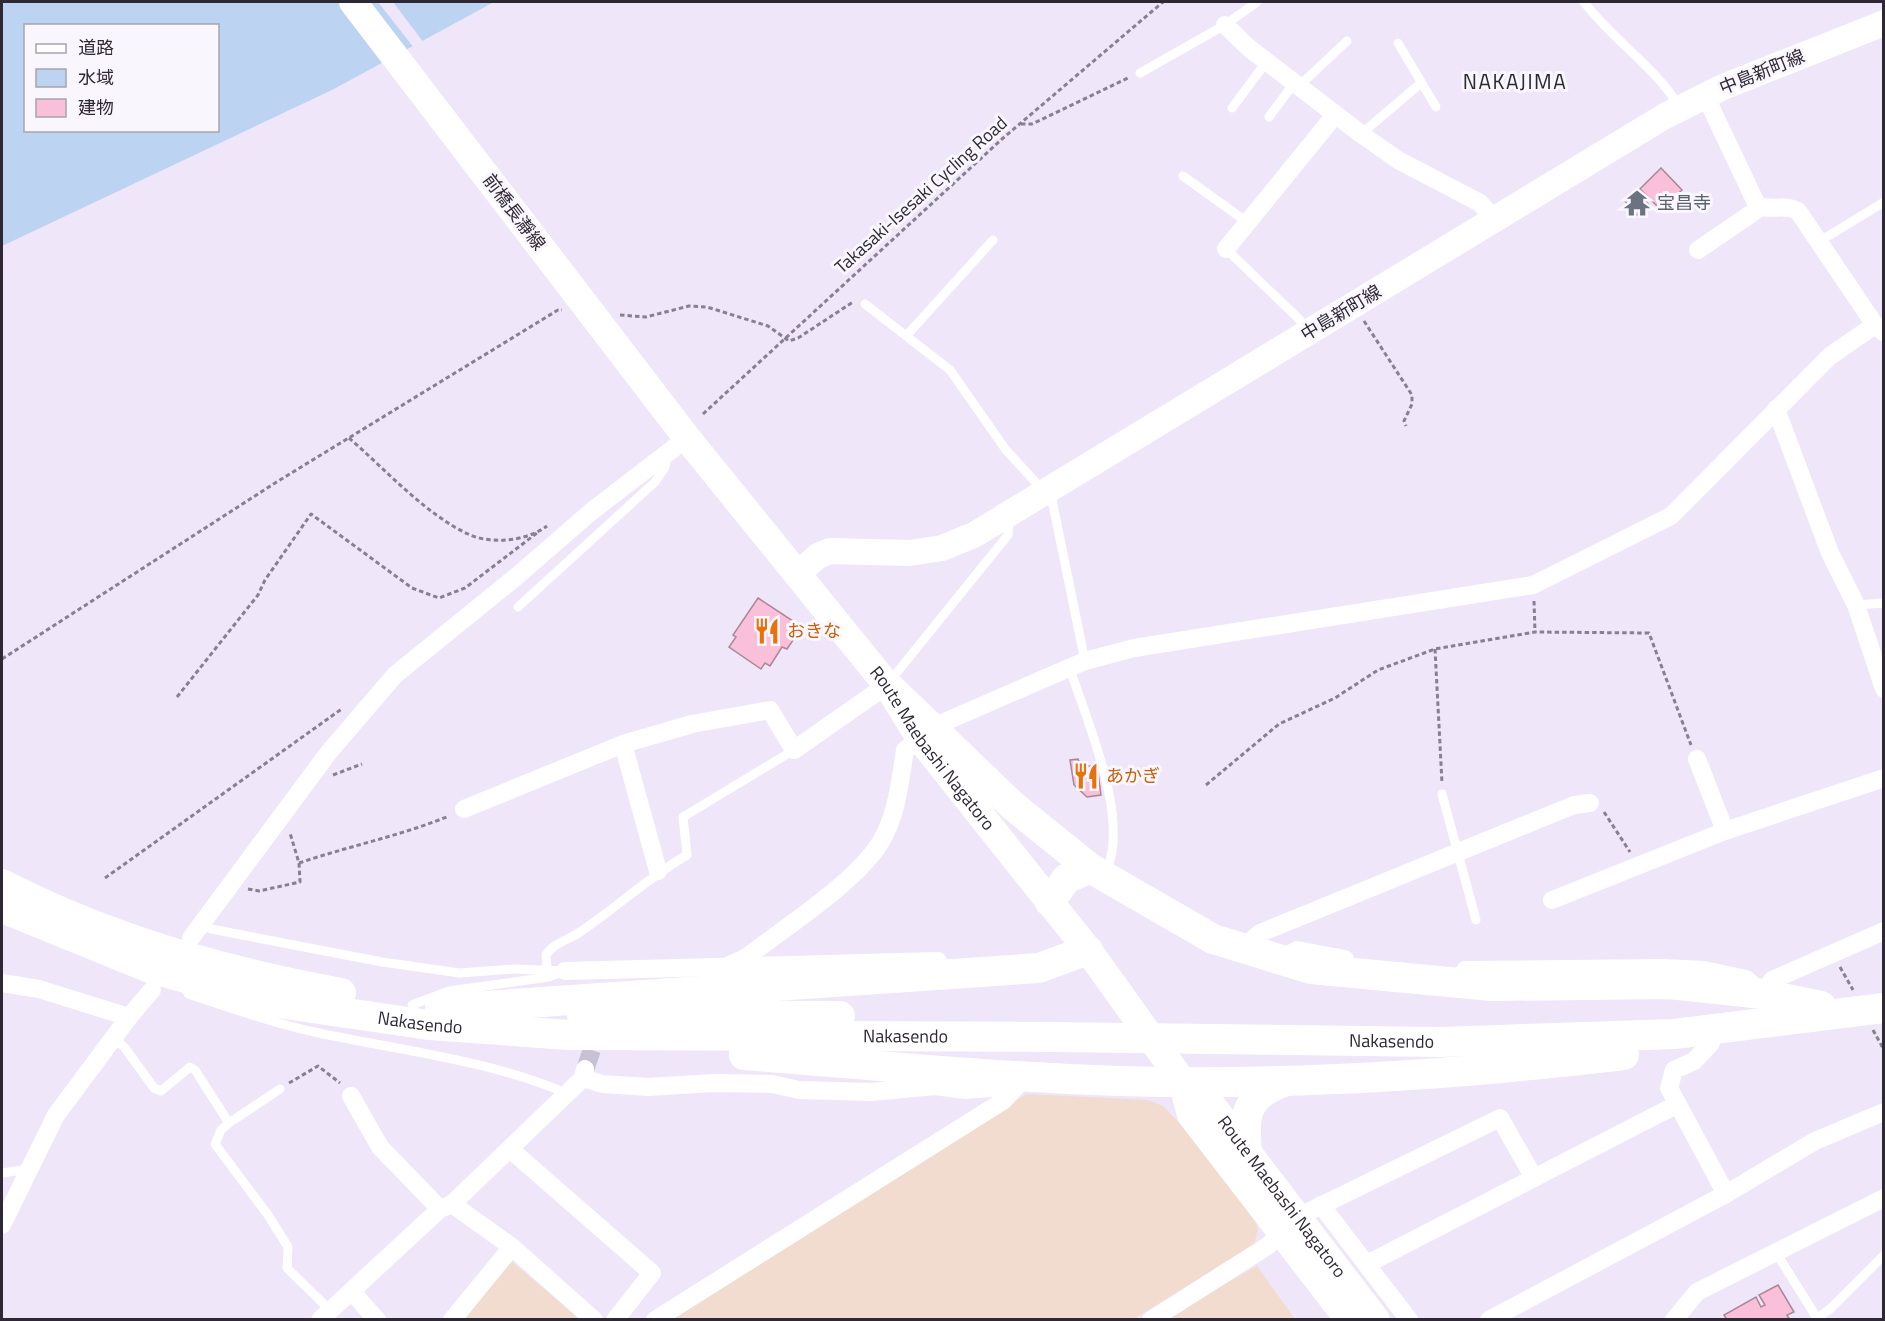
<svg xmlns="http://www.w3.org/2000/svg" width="1885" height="1321" viewBox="0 0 1885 1321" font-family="'Titillium Web','Noto Sans JP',sans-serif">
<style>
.industrial{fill:#f2dccf}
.water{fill:#bdd3f2;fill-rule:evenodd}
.pier{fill:#efe6fa}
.building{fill:#fabfd9;stroke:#a98796;stroke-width:1.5}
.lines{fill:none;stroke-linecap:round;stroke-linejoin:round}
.minor-tunnel{stroke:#c8c0d3;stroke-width:18;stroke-dasharray:18 9;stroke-linecap:butt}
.path{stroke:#878090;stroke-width:3;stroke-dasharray:4.5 3;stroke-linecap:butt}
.service{stroke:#fff;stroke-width:9}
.minor{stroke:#fff;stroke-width:18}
.secondary{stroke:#fff;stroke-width:26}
.primary{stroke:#fff;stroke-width:28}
.trunk{stroke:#fff;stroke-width:30}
.labels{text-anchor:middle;stroke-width:6;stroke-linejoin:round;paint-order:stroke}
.street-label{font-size:18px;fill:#2e2835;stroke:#f9f6fd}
.worship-label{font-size:18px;fill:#5b616d;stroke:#f9f6fd;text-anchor:start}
.food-label{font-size:18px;fill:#c56008;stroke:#f9f6fd;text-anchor:start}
.quarter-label{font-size:21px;letter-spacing:1.5px;fill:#2e2835;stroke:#f9f6fd}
</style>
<rect width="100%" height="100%" fill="#efe6fa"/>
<g class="industrial">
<path d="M1026 1094 1148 1100 1163 1106 1192 1136 1256 1222 1258 1230 1254 1244 1134 1319 666 1320Z"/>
<path d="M511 1261 580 1319 464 1320Z"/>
<path d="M1257 1266 1295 1319H1169L1230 1281Z"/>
</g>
<path class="water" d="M2 2H494L332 90 2 246ZM26 26H218V130H26Z"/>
<path class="pier" d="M378 2H393L424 43 414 48Z"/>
<g class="building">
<path d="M1661 168 1682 190 1661 210 1640 189Z"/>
<path d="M1637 191 1649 205 1637 215 1625 201Z"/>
<path d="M758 598 802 627 787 649 782 647 770 666 765 663 761 669 729 647 736 637 733 635Z"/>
<path d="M1078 759 1081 767 1097 765 1101 795 1087 797 1074 785 1070 760Z"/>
<path d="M1778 1285 1794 1312 1787 1315 1790 1320H1727L1724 1315 1756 1297 1761 1307 1765 1305 1759 1295Z"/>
</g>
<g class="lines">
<path class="minor-tunnel" d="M586 1067 599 1029"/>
<g class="path">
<path d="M1021 124H1032L1130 77"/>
<path d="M620 315 646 317 689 306 707 307 768 326 789 341 798 338 853 302"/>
<path d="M1364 321 1412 395V404L1404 421 1406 426"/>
<path d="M703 414 1002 139 1163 2"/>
<path d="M349 438C385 469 425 514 468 534 491 545 527 541 547 526"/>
<path d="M1534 601 1535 632"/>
<path d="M1435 649 1442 783"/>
<path d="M2 659 275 483 558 310H562"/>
<path d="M177 697 258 595 265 580 311 514 412 588 439 598 465 588 537 533"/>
<path d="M333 775 362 764"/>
<path d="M1206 785 1279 724 1335 698 1378 670 1435 649 1535 632 1649 633 1691 745"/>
<path d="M1604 812 1630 852"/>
<path d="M299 863C349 846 400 836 449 816"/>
<path d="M105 878 343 708"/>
<path d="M248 889 259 891 300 882 299 863 290 833"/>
<path d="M1840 967 1853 990"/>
<path d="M1873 1030 1884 1050"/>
<path d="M289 1083 318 1066 340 1083"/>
</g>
<g class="service">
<path d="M1584 2C1612 39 1654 66 1679 106"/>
<path d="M1398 43 1436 107"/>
<path d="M1140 73 1225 25 1257 2"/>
<path d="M1299 86 1347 41"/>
<path d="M1232 108 1267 61"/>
<path d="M1269 117 1294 83"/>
<path d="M1361 134 1421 83"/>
<path d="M1183 176 1247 222"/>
<path d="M1820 241 1884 202"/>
<path d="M1226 249 1299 319 1307 331"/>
<path d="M865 304 950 370 1006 450 1052 500 1085 661"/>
<path d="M907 335 993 240"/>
<path d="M1856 605 1884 603"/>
<path d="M518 607 655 482 665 467 667 456"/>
<path d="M1069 666C1086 719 1131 819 1106 872"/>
<path d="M890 681 1008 535 1009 518"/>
<path d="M1442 794 1476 920"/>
<path d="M201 924 211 929 382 962 460 973 514 969 565 971"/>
<path d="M547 968 546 955C553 943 569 940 580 932 617 907 649 877 687 855L683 817 794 750"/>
<path d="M183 983 188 994C231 1008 275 1024 319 1033 398 1050 494 1061 568 1094"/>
<path d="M412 1005 449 991 549 977 564 971"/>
<path d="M113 1037 125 1048 154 1088 161 1091 190 1067 195 1070 229 1123 280 1089"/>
<path d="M229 1123 221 1130 215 1144 268 1215 288 1247 287 1268 331 1311"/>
<path d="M2 1173 28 1169"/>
<path d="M1775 1251 1817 1318"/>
<path d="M1815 1320 1830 1309 1884 1255"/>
</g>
<g class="minor">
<path d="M1225 25 1249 48 1361 134 1398 160 1480 203 1495 220"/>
<path d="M1705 95 1757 205C1770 212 1784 203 1798 211L1875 325 1883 332"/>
<path d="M1226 249 1335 115"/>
<path d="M1698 250 1761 207"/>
<path d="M1776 409 1830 553 1856 605 1884 689"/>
<path d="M623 744 658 871"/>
<path d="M1697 759 1725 831"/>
<path d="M464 809 623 744 692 724 770 710 794 750 887 685"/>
<path d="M1552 900 1725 831 1884 778"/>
<path d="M191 938 329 752 395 675 517 576 592 511 687 438"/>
<path d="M1242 949 1260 933 1574 805 1590 803"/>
<path d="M1283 958 1297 950 1345 959"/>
<path d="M728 966 747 957C785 927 855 883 880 843 897 816 900 781 905 750L942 723 1085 661 1134 648 1533 585 1671 516 1830 356 1875 325"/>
<path d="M1465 970 1663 968 1704 970 1746 979 1763 994 1772 980 1884 931"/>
<path d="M565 971 938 961"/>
<path d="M2 983 39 989 129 1017"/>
<path d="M1711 1043 1694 1061 1674 1070 1669 1088 1726 1194"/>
<path d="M583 1078 602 1084 648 1087 713 1083 772 1084 799 1090 871 1092 935 1086 965 1090 1004 1087"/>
<path d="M351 1096 380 1147 440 1209"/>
<path d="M511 1150 652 1273 615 1320"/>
<path d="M452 1204 512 1247 594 1320"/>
<path d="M1321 1205 1409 1320"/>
<path d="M2 1225 56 1115 129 1017 152 990"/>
<path d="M1367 1264 1676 1105"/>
<path d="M352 1292 377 1320"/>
<path d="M320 1320 440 1209 452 1204 583 1078 585 1069"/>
<path d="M452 1320 512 1247"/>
<path d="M655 1320 1003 1101 1025 1077"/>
<path d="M1151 1320 1266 1247 1310 1211 1500 1118 1534 1178"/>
<path d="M1489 1320 1726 1194 1815 1141 1884 1112"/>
<path d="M1674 1320 1697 1292 1884 1198"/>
</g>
<path class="secondary" d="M797 574 818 556 830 551 910 553 942 548 974 535 1665 116 1723 87 1884 23"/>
<g class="primary">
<path id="s1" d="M353 2 687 438 887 685 921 740 1088 950 1182 1081 1210 1103 1376 1320"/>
<path d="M1182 1081 1191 1115 1349 1320"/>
</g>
<g class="trunk">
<path d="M887 685 1013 806 1090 868"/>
<path d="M2 884C107 938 225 972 341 993"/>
<path d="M1050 902 1066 879 1090 868 1213 939 1311 969 1492 986 1669 984 1763 994 1821 1006"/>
<path id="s2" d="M2 908 150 968 271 1002 429 1025 569 1035 1050 1037 1440 1042 1674 1034 1884 1008"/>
<path d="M440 1009 1039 968 1088 950"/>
<path d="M582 1015 840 1016"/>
<path d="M744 1055C869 1065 994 1077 1119 1081 1287 1086 1457 1075 1624 1055"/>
<path d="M1247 1154C1244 1114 1244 1096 1286 1081"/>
</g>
</g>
<defs>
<g id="temple-bare" transform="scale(2.07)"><path d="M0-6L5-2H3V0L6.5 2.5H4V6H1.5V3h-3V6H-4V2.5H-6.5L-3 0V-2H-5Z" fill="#6b7280" stroke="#f9f6fd" stroke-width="2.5" paint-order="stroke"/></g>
<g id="restaurant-bare" transform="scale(2.07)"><path d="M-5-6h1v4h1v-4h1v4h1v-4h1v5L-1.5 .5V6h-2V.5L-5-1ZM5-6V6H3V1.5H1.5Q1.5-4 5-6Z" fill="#e8710a" stroke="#f9f6fd" stroke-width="2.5" paint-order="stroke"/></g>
</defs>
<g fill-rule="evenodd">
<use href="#temple-bare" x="1637" y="203"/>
<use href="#restaurant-bare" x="767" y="631"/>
<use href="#restaurant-bare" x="1086" y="776"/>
</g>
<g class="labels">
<g class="street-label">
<text transform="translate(1762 72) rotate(-22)" y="6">中島新町線</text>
<text transform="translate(921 195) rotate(-42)" y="6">Takasaki-Isesaki Cycling Road</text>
<text transform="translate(514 212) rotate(53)" y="6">前橋長瀞線</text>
<text transform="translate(1341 313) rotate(-31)" y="6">中島新町線</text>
<text dy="6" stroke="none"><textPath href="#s1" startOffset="945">Route Maebashi Nagatoro</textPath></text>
<text dy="6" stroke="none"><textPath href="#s2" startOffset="436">Nakasendo</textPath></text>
<text dy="6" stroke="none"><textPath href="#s2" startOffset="922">Nakasendo</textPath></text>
<text dy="6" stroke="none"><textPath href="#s2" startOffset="1408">Nakasendo</textPath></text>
<text dy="6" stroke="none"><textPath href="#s1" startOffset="1515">Route Maebashi Nagatoro</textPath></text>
</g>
<g class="worship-label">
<text x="1657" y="209">宝昌寺</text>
</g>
<g class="food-label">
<text x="787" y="637">おきな</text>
<text x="1106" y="782">あかぎ</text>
</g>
<g class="quarter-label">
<text x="1515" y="89">NAKAJIMA</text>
</g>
</g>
<rect width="1885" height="1321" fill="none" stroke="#2e2835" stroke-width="6"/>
<rect x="24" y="24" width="195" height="108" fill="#f9f6fd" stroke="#a8a4ad" stroke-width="1.5"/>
<rect x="36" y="44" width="30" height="9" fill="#ffffff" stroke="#a8a4ad" stroke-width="1.5"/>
<text x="78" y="54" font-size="18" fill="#2e2835">道路</text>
<rect x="36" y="69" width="30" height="18" fill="#bdd3f2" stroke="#a8a4ad" stroke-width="1.5"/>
<text x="78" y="84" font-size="18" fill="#2e2835">水域</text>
<rect x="36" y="99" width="30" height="18" fill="#fabfd9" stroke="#a8a4ad" stroke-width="1.5"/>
<text x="78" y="114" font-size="18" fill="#2e2835">建物</text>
</svg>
